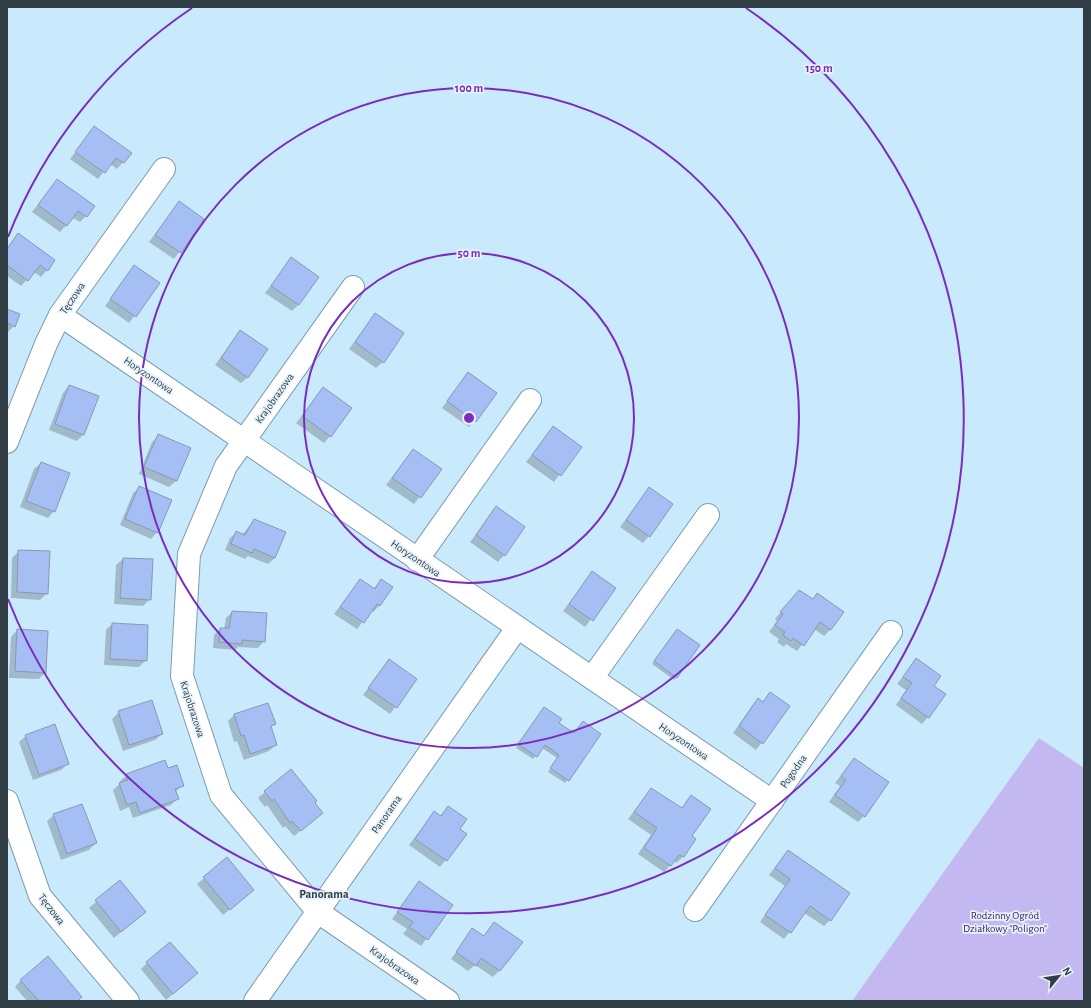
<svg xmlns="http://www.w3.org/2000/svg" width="1091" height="1008" viewBox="0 0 1091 1008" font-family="'Alegreya Sans',sans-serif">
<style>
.green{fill:#c4b8f0}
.shadow{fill:#0003}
.building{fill:#a5bef4;stroke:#8a98b3}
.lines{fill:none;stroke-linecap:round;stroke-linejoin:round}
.minor-casing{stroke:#7d9cae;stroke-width:24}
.minor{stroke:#fff;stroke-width:22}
.ring{fill:none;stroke:#7b2cbf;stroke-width:2}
.labels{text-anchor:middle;stroke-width:3.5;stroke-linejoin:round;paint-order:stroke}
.street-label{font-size:11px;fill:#303d45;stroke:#e6f3fb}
.park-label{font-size:11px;fill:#351f61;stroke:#e6f3fb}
.neighbourhood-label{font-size:12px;font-weight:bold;fill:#303d45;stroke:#e6f3fb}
.centre{fill:#7b2cbf;stroke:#e6f3fb;stroke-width:2}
.ring-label{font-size:12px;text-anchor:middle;font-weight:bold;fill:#7b2cbf;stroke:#e6f3fb;stroke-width:3.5;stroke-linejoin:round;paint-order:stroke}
</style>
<rect width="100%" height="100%" fill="#c9e9fd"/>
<path class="green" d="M1039 738 1084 768V1001H852Z"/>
<g class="shadow">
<path d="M95 127 131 153 117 169 110 164 98 179 70 159Z"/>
<path d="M57 180 86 216 80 222 73 218 60 232 32 212Z"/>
<path d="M179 202 203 219 174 259 149 242Z"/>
<path d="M18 234 47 270 41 277 34 272 21 286 7 276V248Z"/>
<path d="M291 259 298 305 292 311 265 293Z"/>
<path d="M134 267 158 284 129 323 105 306Z"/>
<path d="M7 310 14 326 8 332H7Z"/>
<path d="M375 314 383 362 376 368 349 349Z"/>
<path d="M240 331 248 377 241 383 215 365Z"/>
<path d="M468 373 475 421 469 427 442 408Z"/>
<path d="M69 386 83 435 77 441 49 430 63 393Z"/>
<path d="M323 389 330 436 324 443 296 423Z"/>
<path d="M553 428 580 447 554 482 526 462Z"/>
<path d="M159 436 190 449 176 481 169 487 139 474 152 442Z"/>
<path d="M413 450 440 470 414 504 386 485Z"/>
<path d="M41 463 54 511 48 518 20 507 34 469Z"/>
<path d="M140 487 157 532 151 539 120 525 133 493Z"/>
<path d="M649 488V536L643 543 620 527Z"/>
<path d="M497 507 504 555 498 562 470 542Z"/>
<path d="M254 520 285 533 275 558 268 564 248 556 245 559 225 550 230 538 237 532 243 534Z"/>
<path d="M19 551 47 593 40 600 11 598 12 558Z"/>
<path d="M123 559 150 599 143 606 114 604 116 565Z"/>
<path d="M592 573 614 589 585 627 563 611Z"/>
<path d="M360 580 373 589 381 580 392 587 379 606 373 612 371 611 357 629 334 614Z"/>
<path d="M818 594 843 612 830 630 824 636 814 629 797 651 786 644 784 647 777 642 779 639 769 632 777 621 775 619 793 597 812 600Z"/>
<path d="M232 612 264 641 258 648 238 647 235 650 213 648 214 635 220 629H224L226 618Z"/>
<path d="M112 624 146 660 139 667 104 665 106 630Z"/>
<path d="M17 630 45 672 39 679 9 678 11 637Z"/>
<path d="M677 630V677L674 680 652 664Z"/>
<path d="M389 660 416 679 390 714 363 695Z"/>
<path d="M916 660 933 687 928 717 922 724 896 705 906 690 897 684Z"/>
<path d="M770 693 789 706 756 750 733 733 752 706 759 700 762 702Z"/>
<path d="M268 704 275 724 270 728 276 745 269 751 244 760 237 741 234 742 228 721 234 715Z"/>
<path d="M544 708 558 723 574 734H600L565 783 548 772 557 758 542 748 533 759 516 748Z"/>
<path d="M119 712 162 734 155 740 123 751 112 719Z"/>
<path d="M26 736 68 764 61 770 33 780 19 742Z"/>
<path d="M854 759 864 816 858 822 829 802 840 786 835 783Z"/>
<path d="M167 769 183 785 175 792 177 799 171 805 133 818 129 807 120 811 113 790 121 783 120 781 127 775Z"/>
<path d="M291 770 313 803 315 819 294 836 285 826 283 828 267 805 265 807 258 798Z"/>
<path d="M651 789 681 809 691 796V836L695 839 683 857 676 863 674 861 664 872 638 854 651 835 628 819Z"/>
<path d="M449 807 458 829 466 834 440 867 409 845 434 812 440 816Z"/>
<path d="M54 815 96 843 89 850 61 860 47 821Z"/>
<path d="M788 851 830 920 824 926 804 913 784 939 760 922 785 886 769 875Z"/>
<path d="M227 859 246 896 223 915 197 884Z"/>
<path d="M120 881 145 912 114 938 89 908Z"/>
<path d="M419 882 451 905 421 946 403 934 407 929 392 919Z"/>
<path d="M494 923 522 942 509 961 493 977 475 965 468 971 451 959 472 930 483 937Z"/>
<path d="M147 963 190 980 166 1000 141 969Z"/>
<path d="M21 980 77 1001H27L15 987Z"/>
</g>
<g class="building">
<path d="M94 126 132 153 124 163 116 158 105 173 75 152Z"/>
<path d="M57 179 95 206 87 217 78 211 67 226 38 205Z"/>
<path d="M179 201 204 219 181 253 155 235Z"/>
<path d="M18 233 55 260 48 271 40 265 28 281 7 265V249Z"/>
<path d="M291 257 319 277 299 305 271 286Z"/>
<path d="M134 265 160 283 136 317 110 299Z"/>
<path d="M7 309 20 314 15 327 7 323Z"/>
<path d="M375 313 404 333 384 363 355 342Z"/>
<path d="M240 330 268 349 248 378 221 358Z"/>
<path d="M468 372 497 393 476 422 447 401Z"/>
<path d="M69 385 99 396 84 435 55 424Z"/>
<path d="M323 387 352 408 331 437 302 416Z"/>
<path d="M553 426 582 447 561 476 532 455Z"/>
<path d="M158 434 191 448 177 481 144 467Z"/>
<path d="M413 449 442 469 421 498 392 478Z"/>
<path d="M41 462 70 473 55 512 26 501Z"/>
<path d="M139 486 172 500 158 533 125 519Z"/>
<path d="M649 487 673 504 650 537 626 520Z"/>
<path d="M496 506 525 527 505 556 476 535Z"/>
<path d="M254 519 286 532 275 558 254 549 252 553 231 544 236 531 245 535Z"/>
<path d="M18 550 50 551 48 594 17 592Z"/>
<path d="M123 558 153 559 151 600 120 598Z"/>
<path d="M592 571 616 588 593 621 569 604Z"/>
<path d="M360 579 375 589 381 579 393 587 380 606 377 604 364 623 340 607Z"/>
<path d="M799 590 813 599 817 593 844 612 831 630 820 622 804 646 793 638 791 641 783 635 785 632 775 625 783 614 780 612Z"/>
<path d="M232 611 267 613 265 642 242 640V644L219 642 220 628H229Z"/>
<path d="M112 623 148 625 147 661 110 659Z"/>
<path d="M17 629 48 631 46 673 15 671Z"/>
<path d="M677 629 700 645 677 678 654 661Z"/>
<path d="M916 658 941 676 934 686 946 694 929 718 901 698 912 683 903 677Z"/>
<path d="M389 659 417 679 397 708 368 688Z"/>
<path d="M770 692 790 706 763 744 739 726 758 698 763 702Z"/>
<path d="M152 700 163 734 129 745 118 711Z"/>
<path d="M268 703 276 724 271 726 277 745 250 754 244 735 241 736 234 714Z"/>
<path d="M544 707 562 719 559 723 574 733 583 721 601 734 569 781 550 768 559 755 545 745 537 757 518 744Z"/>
<path d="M55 724 69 764 39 775 25 735Z"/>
<path d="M854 758 889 782 865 817 835 795 846 780 841 776Z"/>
<path d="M165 760 168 768 177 765 184 786 175 789 179 799 140 813 136 802 127 805 119 783 128 780 126 774Z"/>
<path d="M291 769 317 801 315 803 323 813 301 831 292 821 290 823 274 799 272 801 264 791Z"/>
<path d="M651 788 682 808 691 795 711 809 692 836 696 839 684 857 679 855 671 866 644 848 657 828 634 812Z"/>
<path d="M82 804 97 843 67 854 53 814Z"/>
<path d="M448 806 467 819 460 829 467 834 447 861 415 839 434 811 441 816Z"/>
<path d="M788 850 850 893 831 921 810 906 791 933 765 915 790 879 775 868Z"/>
<path d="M227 857 254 890 230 910 203 877Z"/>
<path d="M120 880 146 912 121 932 95 900Z"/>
<path d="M419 881 453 905 428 940 409 927 413 922 397 912Z"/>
<path d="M494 922 523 942 500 971 481 958 476 966 456 952 472 928 484 936Z"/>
<path d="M170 942 198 973 173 994 146 962Z"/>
<path d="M48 956 82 997 77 1001H39L20 980Z"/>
</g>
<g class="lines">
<g class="minor-casing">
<g id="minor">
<path d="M353 287 226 466 189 554 182 676 221 795 318 912 448 1001"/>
<path d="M60 315 772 801"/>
<path d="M7 442 46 344 60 315 164 169"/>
<path d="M417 560 530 400"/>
<path d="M592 678 708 515"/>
<path d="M7 801 40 896 128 1001"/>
<path d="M695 910 891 632"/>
<path d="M255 1001 517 628"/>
</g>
</g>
<use href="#minor" class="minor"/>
</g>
<g class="ring">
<circle cx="469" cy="418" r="165"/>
<circle cx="469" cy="418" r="330"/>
<path d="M8 237A495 495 0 0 1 192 8M746 8A495 495 0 1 1 8 599"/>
</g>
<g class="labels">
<g class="street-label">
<text transform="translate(72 298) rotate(-56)" y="4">Tęczowa</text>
<text transform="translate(149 375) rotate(34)" y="4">Horyzontowa</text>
<text transform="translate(274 398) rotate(-55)" y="4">Krajobrazowa</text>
<text transform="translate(416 558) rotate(34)" y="4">Horyzontowa</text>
<text transform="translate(193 709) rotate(72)" y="4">Krajobrazowa</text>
<text transform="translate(684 741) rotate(34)" y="4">Horyzontowa</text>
<text transform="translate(793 771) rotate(-55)" y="4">Pogodna</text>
<text transform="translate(386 814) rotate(-55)" y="4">Panorama</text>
<text transform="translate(52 909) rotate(52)" y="4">Tęczowa</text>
<text transform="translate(395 965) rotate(35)" y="4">Krajobrazowa</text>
</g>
<g class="park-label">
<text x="1005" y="919">Rodzinny Ogród<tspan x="1005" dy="13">Działkowy "Poligon"</tspan></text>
</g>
<g class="neighbourhood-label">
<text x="324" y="898">Panorama</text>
</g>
</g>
<circle cx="469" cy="418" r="6" class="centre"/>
<g class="ring-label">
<text x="819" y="72">150 m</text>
<text x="469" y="92">100 m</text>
<text x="469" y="257">50 m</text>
</g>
<rect width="1091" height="1008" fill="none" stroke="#303d45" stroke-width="16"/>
<g transform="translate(1059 976) rotate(60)" stroke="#e6f3fb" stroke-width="3" paint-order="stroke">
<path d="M0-3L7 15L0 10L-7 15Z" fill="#303d45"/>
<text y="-6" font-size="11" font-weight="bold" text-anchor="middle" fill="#303d45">N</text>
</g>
</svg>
